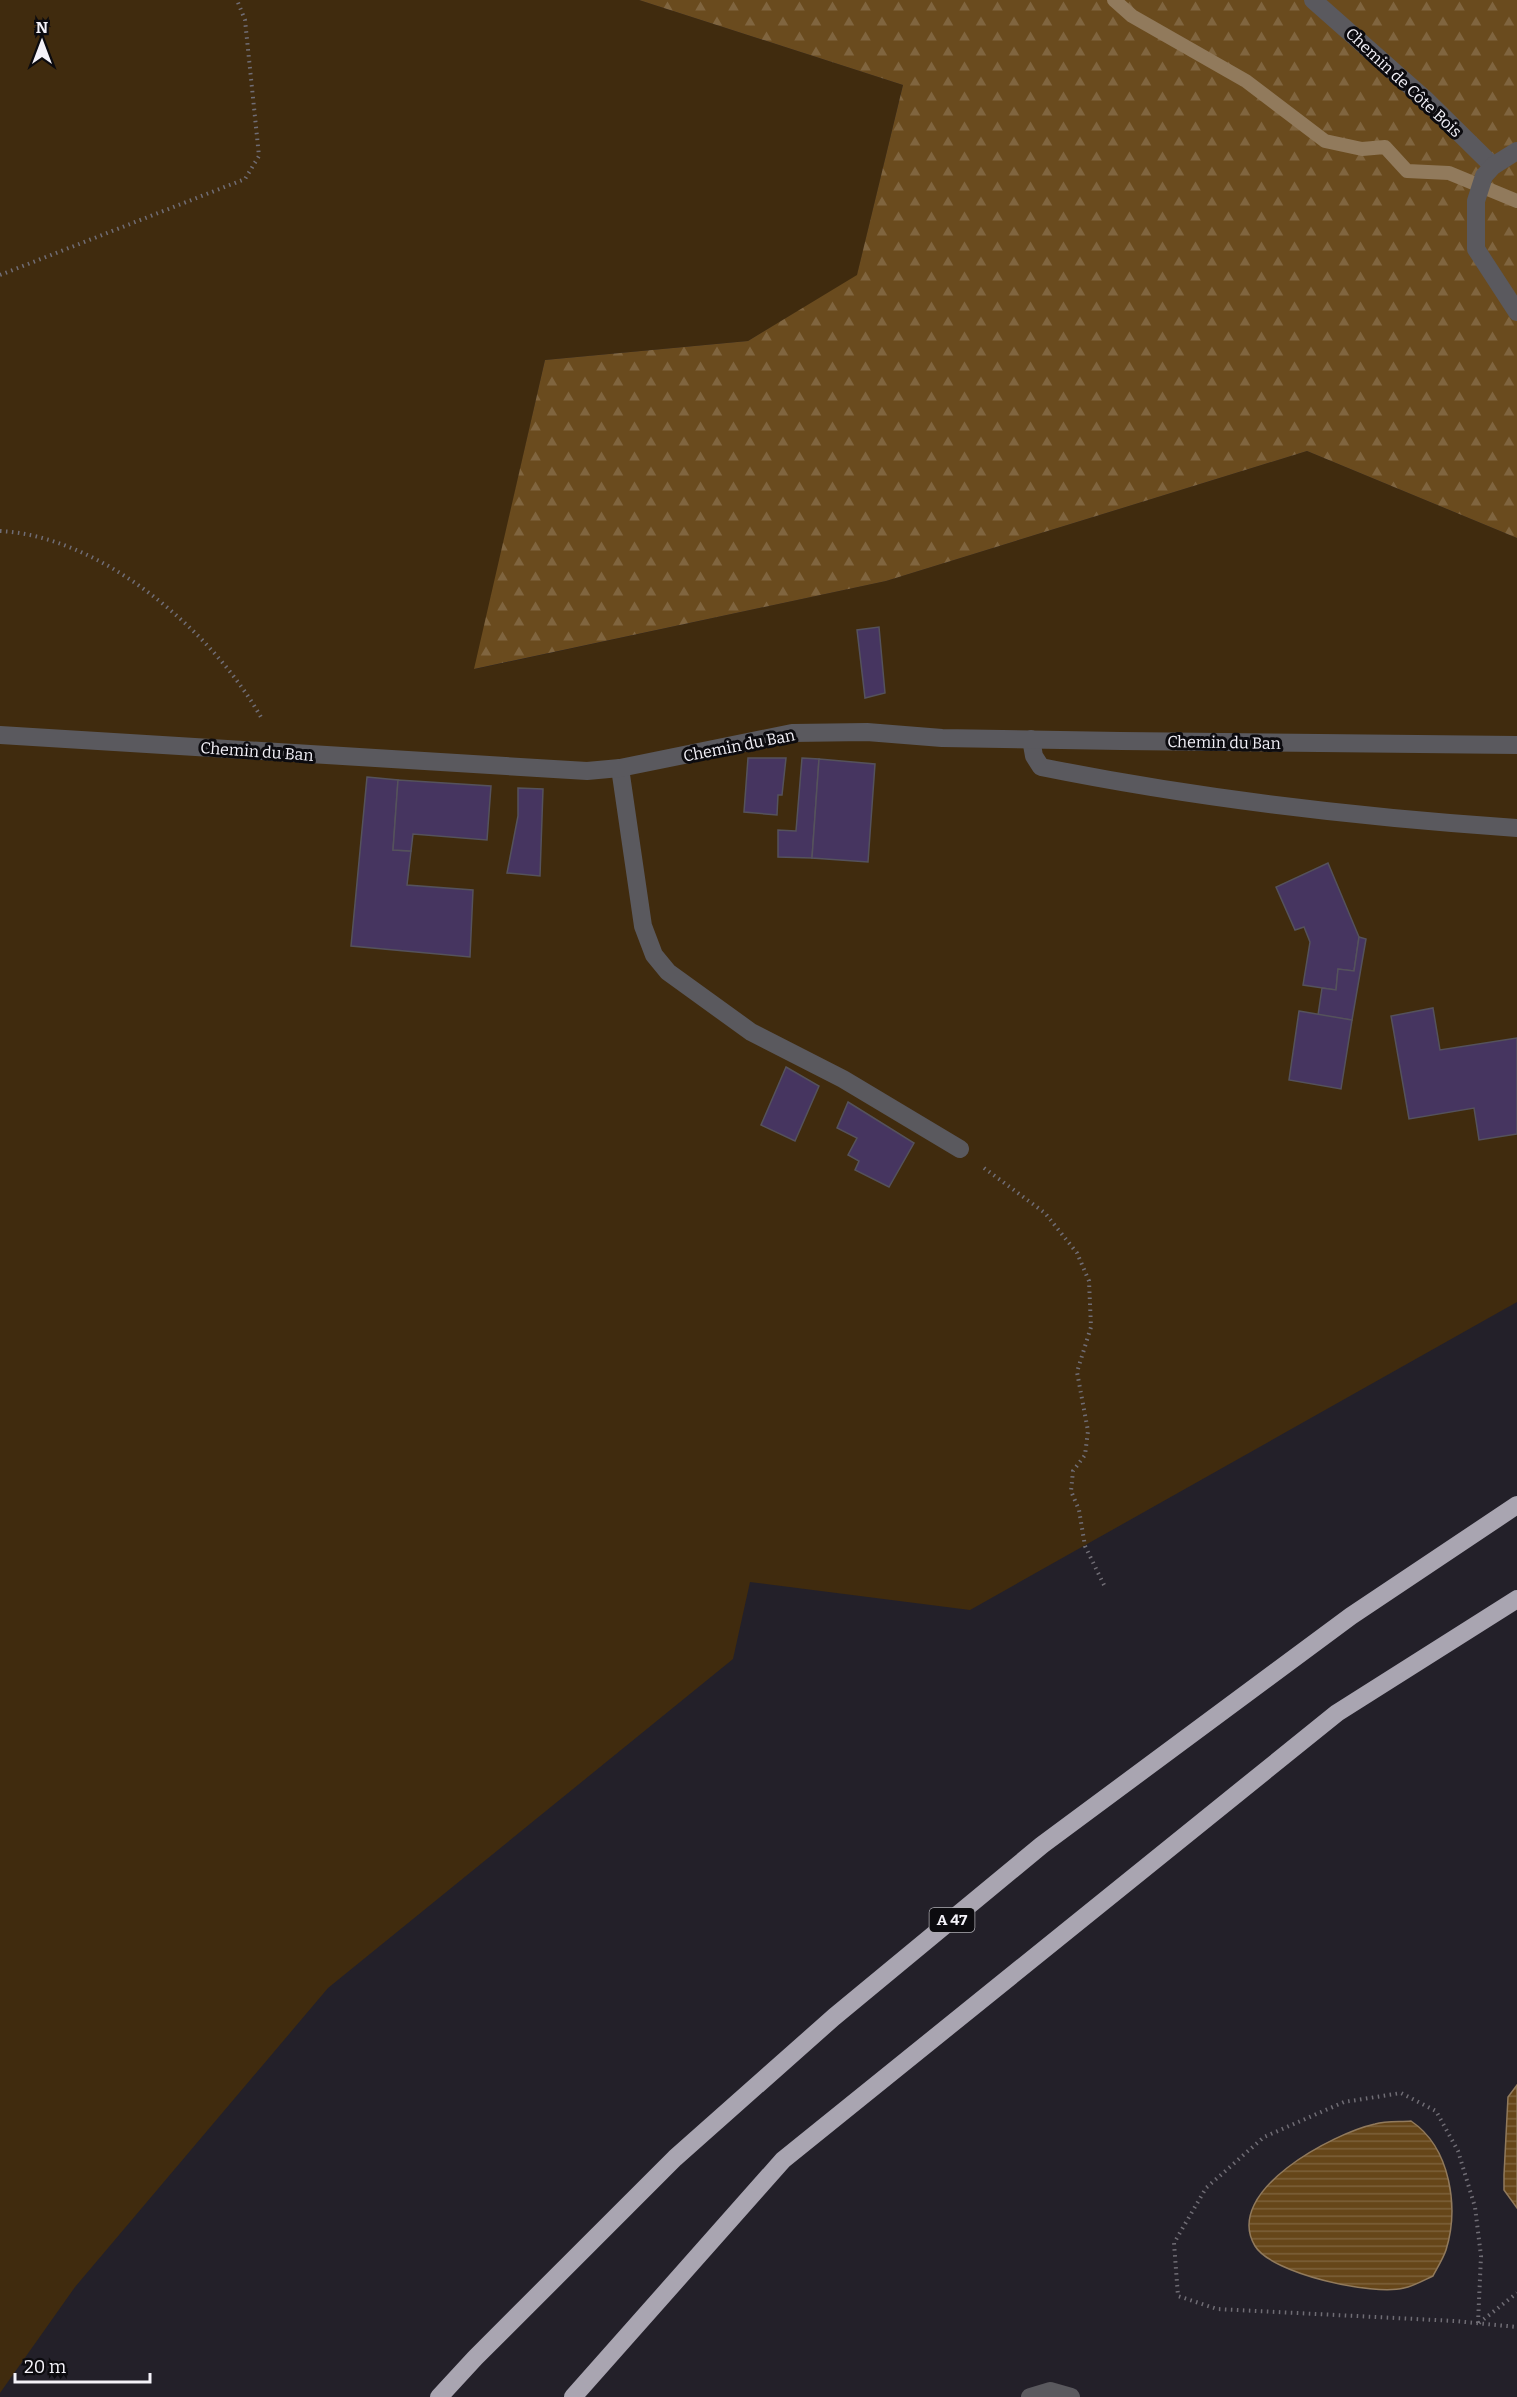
<svg xmlns="http://www.w3.org/2000/svg" width="1517" height="2397" viewBox="0 0 1517 2397" font-family="Bitter,serif">
<style>
.grass{fill:#402b0e}
.forest{fill:url(#forest-firs)}
.water{fill:url(#water-rules);stroke:#917a5c;stroke-width:1.5}
.lines{fill:none;stroke-linecap:round;stroke-linejoin:round}
.stream{stroke:#917a5c;stroke-width:14}
.building{fill:#463560;stroke:#55525c;stroke-width:1.5}
.path{stroke:#706d75;stroke-width:4;stroke-dasharray:1.5 4.5;stroke-linecap:butt}
.lane{stroke:#5a595e;stroke-width:18}
.street{stroke:#5a595e;stroke-width:18}
.highway{stroke:#a9a5b1;stroke-width:18}
.labels{text-anchor:middle;stroke-width:6;stroke-linejoin:round;paint-order:stroke}
.shield{fill:#0c0b0f;stroke:#aeadb3;stroke-width:1.5}
.shield-label{font-size:15px;font-weight:bold;fill:#f4f2f9}
.street-label{font-size:16px;fill:#f4f2f9;stroke:#0c0b0f}
</style>
<defs>
<pattern id="forest-firs" width="22" height="20" patternUnits="userSpaceOnUse" patternTransform="scale(1.5)"><rect width="22" height="20" fill="#6a4b1e"/><path d="M5 1l3.5 6h-7zM16 11l3.5 6h-7z" fill="#80653f"/></pattern>
<pattern id="water-rules" width="6" height="5" patternUnits="userSpaceOnUse" patternTransform="scale(1.5)"><rect width="6" height="5" fill="#664619"/><path d="M0 2.5h6" fill="none" stroke="#7c613b"/></pattern>
</defs>
<rect width="100%" height="100%" fill="#232029"/>
<path class="grass" d="M0 0H639L903 85 857 276 748 341 545 360 475 669 886 581 1307 451 1517 538V1302L970 1610 750 1582 733 1659 328 1988 75 2287 0 2393Z"/>
<path class="forest" d="M639 0H1517V538L1307 451 886 581 474 669 545 360 748 341 857 275 903 85Z"/>
<g class="water">
<path d="M1517 2085V2208L1504 2190V2175L1508 2097Z"/>
<path d="M1411 2121C1451 2148 1459 2208 1446 2250 1443 2259 1437 2268 1433 2276 1424 2280 1414 2286 1404 2288 1373 2296 1272 2274 1255 2246 1222 2191 1334 2133 1375 2124 1386 2121 1400 2122 1411 2121Z"/>
</g>
<g class="lines">
<path class="stream" d="M1114 0 1132 16 1246 81 1325 141 1362 149 1385 147 1407 171 1449 173 1517 201"/>
</g>
<g class="building">
<path d="M879 627 885 693 865 698 857 630Z"/>
<path d="M748 758H786L782 795H778L777 815 744 812Z"/>
<path d="M802 758 819 759 812 858 778 857V830L796 831Z"/>
<path d="M819 759 875 764 868 862 812 858Z"/>
<path d="M367 777 398 780 393 850 411 851 407 885 473 890 470 957 351 946Z"/>
<path d="M398 780 491 786 487 840 413 834 411 851 393 850Z"/>
<path d="M518 788 543 789 540 876 507 873 518 816Z"/>
<path d="M1328 863 1359 937 1354 971 1338 969 1336 990 1303 985 1310 942 1304 927 1295 930 1276 887Z"/>
<path d="M1359 937 1366 939 1352 1020 1318 1015 1322 988 1336 990 1338 969 1354 971Z"/>
<path d="M1433 1008 1440 1050 1517 1038V1134L1479 1140 1474 1108 1409 1119 1391 1016Z"/>
<path d="M1299 1011 1352 1020 1341 1089 1289 1080Z"/>
<path d="M786 1067 819 1086 795 1141 761 1125Z"/>
<path d="M848 1102 914 1143 889 1187 855 1170 859 1161 848 1155 857 1138 837 1128Z"/>
</g>
<g class="lines">
<g class="path">
<path d="M0 275 245 179 259 156 245 20 237 0"/>
<path d="M0 531C102 536 214 633 262 719"/>
<path d="M984 1168 1045 1213 1077 1253 1089 1281 1091 1327 1077 1372 1088 1431 1085 1455 1073 1471 1071 1491 1079 1510 1085 1546 1104 1585"/>
<path d="M1478 2323 1481 2256 1475 2207 1458 2151 1436 2111 1401 2093 1344 2102 1264 2137 1206 2188 1174 2243 1178 2296 1217 2309 1455 2321 1517 2327"/>
<path d="M1479 2323 1517 2293"/>
</g>
<g class="lane">
<path d="M1031 739 1034 756 1041 767C1199 799 1356 817 1517 828"/>
<path d="M620 768 643 926 654 955 668 972 751 1032 843 1079 960 1149"/>
</g>
<g class="street">
<path d="M1313 0 1425 99 1493 166"/>
<path d="M1517 151 1493 166 1484 176 1476 201V249L1517 312"/>
<path d="M0 735 587 771 620 768 792 733 867 732 942 738 1121 741 1517 745"/>
<path d="M1030 2397 1050 2391 1071 2397"/>
</g>
<g class="highway">
<path d="M439 2397 475 2358 675 2158 834 2017 1042 1845 1351 1616 1517 1505"/>
<path d="M573 2397 783 2160 1337 1713 1517 1599"/>
</g>
</g>
<g class="labels">
<rect class="shield" x="929.5" y="1908" width="45" height="24" rx="4.5"/>
<g class="shield-label">
<text x="952" y="1925">A 47</text>
</g>
<g class="street-label">
<text transform="translate(1404 82) rotate(43)" y="6">Chemin de Côte Bois</text>
<text transform="translate(1224 742) rotate(1)" y="6">Chemin du Ban</text>
<text transform="translate(739 745) rotate(-11)" y="6">Chemin du Ban</text>
<text transform="translate(257 751) rotate(4)" y="6">Chemin du Ban</text>
</g>
</g>
<g transform="translate(42 42)" stroke="#0c0b0f" stroke-width="4.5" paint-order="stroke">
<path d="M0-4.5L10 22L0 15L-10 22Z" fill="#f4f2f9"/>
<text y="-9" font-size="16" font-weight="bold" text-anchor="middle" fill="#f4f2f9">N</text>
</g>
<path d="M15 2373v9h135v-9" fill="none" stroke="#f4f2f9" stroke-width="3"/>
<text x="24" y="2373" font-size="18" fill="#f4f2f9" stroke="#0c0b0f" stroke-width="4.5" paint-order="stroke">20 m</text>
</svg>
